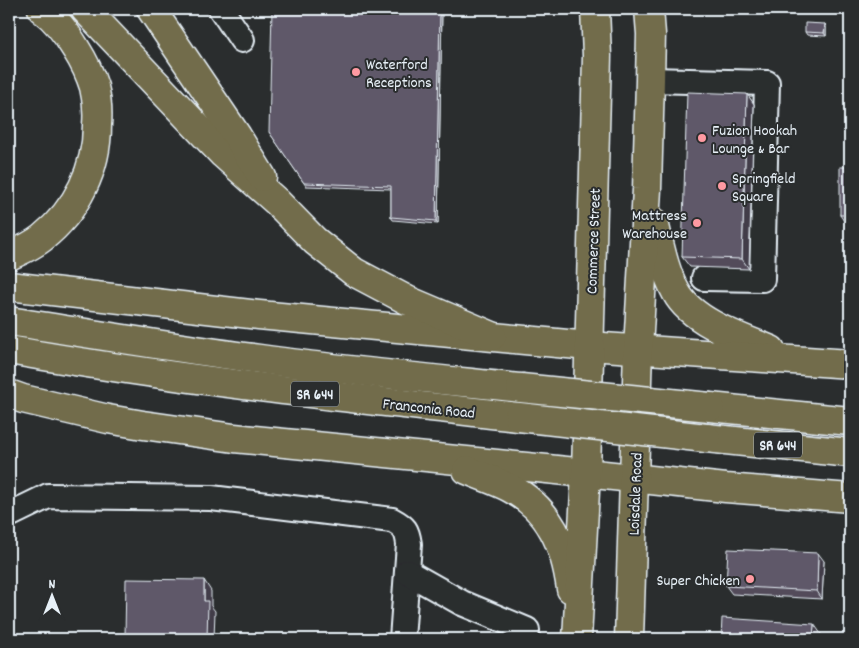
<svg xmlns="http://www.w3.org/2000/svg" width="859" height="648" viewBox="0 0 859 648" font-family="Dekko,sans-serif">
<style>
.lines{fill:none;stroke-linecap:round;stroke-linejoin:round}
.minor-casing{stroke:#e8f1f8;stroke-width:28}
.major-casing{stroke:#e8f1f8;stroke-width:31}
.highway-casing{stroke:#e8f1f8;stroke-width:31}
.minor{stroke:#2a2d2e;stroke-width:24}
.major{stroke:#726c4b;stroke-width:28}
.highway{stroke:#726c4b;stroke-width:28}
.major-bridge-casing{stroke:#e8f1f8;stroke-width:31;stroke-linecap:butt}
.major-bridge{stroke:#726c4b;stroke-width:28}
.wall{fill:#524c5a;stroke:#e8f1f8}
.shaded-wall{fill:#423e4a;stroke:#e8f1f8}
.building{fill:#5f5869;stroke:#e8f1f8}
.poi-dot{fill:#ff9aa2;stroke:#2a2d2e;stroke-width:2}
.labels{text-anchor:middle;stroke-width:4;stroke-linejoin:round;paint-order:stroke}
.shield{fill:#2a2d2e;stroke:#afb6bb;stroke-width:1}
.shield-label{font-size:15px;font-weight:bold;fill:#e8f1f8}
.poi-label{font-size:16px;fill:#e8f1f8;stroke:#2a2d2e;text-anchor:start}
.street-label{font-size:16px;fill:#e8f1f8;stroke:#2a2d2e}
</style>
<rect width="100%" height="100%" fill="#2a2d2e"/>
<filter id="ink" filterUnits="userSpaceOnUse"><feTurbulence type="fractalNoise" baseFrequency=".02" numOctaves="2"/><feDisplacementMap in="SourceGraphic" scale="10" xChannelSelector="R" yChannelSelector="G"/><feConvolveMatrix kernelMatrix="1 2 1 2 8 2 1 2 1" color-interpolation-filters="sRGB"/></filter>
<g filter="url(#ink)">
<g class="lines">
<g class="minor-casing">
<g id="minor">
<path d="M221 9 242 40"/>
<path d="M650 80 767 83 762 279 704 278"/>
<path d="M9 515 48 496 211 498 392 520C405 527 407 530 409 544L402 639"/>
<path d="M407 572 462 603 527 630 526 639"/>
</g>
</g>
<g class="major-casing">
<g id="major">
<path d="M654 222C660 246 664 270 676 292 692 322 741 338 771 350"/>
<path d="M9 286 259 315 589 346 850 364"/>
<path d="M9 321C93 334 176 348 260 359 347 371 434 379 521 388"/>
<path d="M9 350C178 380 349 398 519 417"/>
<path d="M9 394 23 399 108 419 143 425 234 438 557 470 726 488 850 498"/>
<path d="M710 407 850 421"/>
<path d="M706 438 850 453"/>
<path d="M467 470C481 476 497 481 510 488 550 509 565 545 571 589"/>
<path d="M577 639 586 473 597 56 595 9"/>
<path d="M629 639 638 349 647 189 650 80 651 34 649 9"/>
</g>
</g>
<g class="highway-casing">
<g id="highway">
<path d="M85 9 223 154 277 202 315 241 354 272 407 300 492 336"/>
<path d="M151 9 237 136 262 177"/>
<path d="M9 256C20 251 32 246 42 238 77 210 97 169 97 125 98 113 97 99 94 87 90 74 83 60 76 49 67 34 56 19 42 9"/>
</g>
</g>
<use href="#minor" class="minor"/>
<use href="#major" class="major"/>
<use href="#highway" class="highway"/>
<g class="major-bridge-casing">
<g id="major-bridge">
<path d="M521 388 710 407"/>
<path d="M519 417 706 438"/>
</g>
</g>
<use href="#major-bridge" class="major-bridge"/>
</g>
<g class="wall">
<path d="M442 9 438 224 393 220 391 217V189L306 186 269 132Z"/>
<path d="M825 24 826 27V36L807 35 805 32Z"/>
<path d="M747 94 754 104 749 269 690 267 682 257Z"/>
<path d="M850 167V221H844L840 215Z"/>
<path d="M824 561 822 599 732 594 726 586Z"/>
</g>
<g class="shaded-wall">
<path d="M440 9H442L438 224 436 221Z"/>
<path d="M825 24 826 27V36L824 33Z"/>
<path d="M747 94 754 104 749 269 742 259Z"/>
<path d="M818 553 824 561 822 599 817 591Z"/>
<path d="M204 580 211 591V606L215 611 214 639H207L204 601Z"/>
<path d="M814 624 821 634 820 639H813Z"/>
</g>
<g class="building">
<path d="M272 9H440L436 221 391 217V186L304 183 269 132Z"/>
<rect x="848" y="9" width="2" height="6"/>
<path d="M805 23 825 24 824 33 805 32Z"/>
<path d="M848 28H850V85H847Z"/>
<path d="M687 92 747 94 742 259 682 257Z"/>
<path d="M850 96V152H849Z"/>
<rect x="840" y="167" width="10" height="48"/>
<path d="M849 234H850V292H848Z"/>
<path d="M728 549 818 553 817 591 726 586Z"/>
<path d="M126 579 204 580V601H208L207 639H67V636L125 637Z"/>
<path d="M722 618 814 624 813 639H721Z"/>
</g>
</g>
<g class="poi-dot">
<circle cx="356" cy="72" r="5"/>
<circle cx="702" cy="138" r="5"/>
<circle cx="722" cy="186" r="5"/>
<circle cx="697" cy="223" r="5"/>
<circle cx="750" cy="579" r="5"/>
</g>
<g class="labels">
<g class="shield">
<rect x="291" y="381.5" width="48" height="25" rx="4"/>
<rect x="754" y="432.5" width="48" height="25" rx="4"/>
</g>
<g class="shield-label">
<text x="315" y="399">SR 644</text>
<text x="778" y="450">SR 644</text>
</g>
<g class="poi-label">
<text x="366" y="69">Waterford<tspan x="366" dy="18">Receptions</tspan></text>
<text x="712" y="135">Fuzion Hookah<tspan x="712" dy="18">Lounge &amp; Bar</tspan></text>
<text x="732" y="183">Springfield<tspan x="732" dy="18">Square</tspan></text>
<text x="687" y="220" text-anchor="end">Mattress<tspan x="687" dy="18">Warehouse</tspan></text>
<text x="740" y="585" text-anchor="end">Super Chicken</text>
</g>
<g class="street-label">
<text transform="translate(592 241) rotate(-88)" y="6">Commerce Street</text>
<text transform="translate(429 407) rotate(6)" y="6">Franconia Road</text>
<text transform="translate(634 494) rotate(-88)" y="6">Loisdale Road</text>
</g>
</g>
<rect width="859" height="648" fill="none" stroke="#2a2d2e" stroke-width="30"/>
<rect x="15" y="15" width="829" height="618" fill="none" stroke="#e8f1f8" stroke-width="2" filter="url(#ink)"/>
<g transform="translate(52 596)" stroke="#2a2d2e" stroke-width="4" paint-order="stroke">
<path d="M0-4L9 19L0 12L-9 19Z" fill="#e8f1f8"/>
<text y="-8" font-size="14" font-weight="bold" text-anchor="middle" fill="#e8f1f8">N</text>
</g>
</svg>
